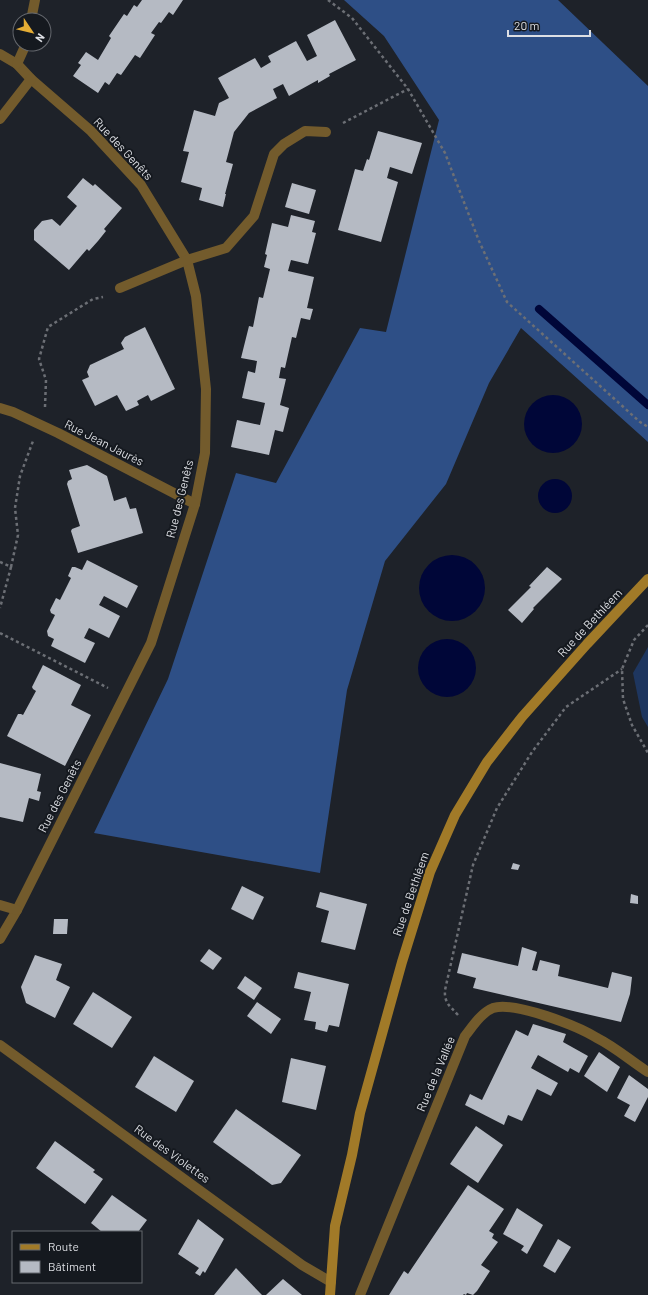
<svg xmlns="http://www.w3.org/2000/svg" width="648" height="1295" viewBox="0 0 648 1295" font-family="Barlow,sans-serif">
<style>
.green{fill:#1e365f}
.forest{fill:#2e4f86}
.water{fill:#000638}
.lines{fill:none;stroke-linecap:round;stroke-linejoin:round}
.stream{stroke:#000638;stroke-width:8}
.building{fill:#b5bac3}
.path{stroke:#6c6f75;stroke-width:2.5;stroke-dasharray:3 3;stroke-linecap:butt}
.minor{stroke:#735b2c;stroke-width:10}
.tertiary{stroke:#735b2c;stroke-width:10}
.secondary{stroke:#a17a28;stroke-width:10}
.labels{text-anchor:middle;stroke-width:4;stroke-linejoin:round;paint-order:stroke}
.street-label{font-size:12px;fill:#dddfe4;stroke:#15191f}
</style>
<rect width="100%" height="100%" fill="#1e2229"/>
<path class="green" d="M648 647V727L642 717 633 673Z"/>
<path class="forest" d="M344 0H558L648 86V442L521 328 489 383 446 484 385 561 347 690 320 873 94 833 168 679 236 473 276 483 360 328 386 332 439 120 384 36Z"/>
<g class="water">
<circle cx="553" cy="424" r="29"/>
<circle cx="555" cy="496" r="17"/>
<circle cx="452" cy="588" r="33"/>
<circle cx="447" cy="668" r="29"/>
</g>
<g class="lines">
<path class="stream" d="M539 309 648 405"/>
</g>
<g class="building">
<path d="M142 0H183L173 15 169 12 161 23 159 22 151 33 155 35 140 58 135 55 121 75 117 73 109 85 105 82 98 93 73 76 81 65 78 63 86 52 98 60 111 38 109 36 124 14 127 16 134 5 137 7Z"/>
<path d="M335 20 356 60 329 74 330 76 318 83V80L289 96 283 84 273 89 277 98 249 113 234 132 226 162 233 164 225 194H226L223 207 199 200 202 188 181 182 189 152 183 151 194 110 215 116 219 103 229 98 218 78 255 58 261 68 271 62 268 56 296 41 307 61 317 56 307 35Z"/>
<path d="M378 131 422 143 412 174 390 167 387 178 398 182 381 242 338 230 355 169 363 171 367 159 369 160Z"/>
<path d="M83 178 93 186 95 184 122 208 104 229 106 231 98 241 89 251 87 249 69 270 34 240V230L42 221 52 219 60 226 77 206 67 197Z"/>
<path d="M292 183 316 190 309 214 285 207Z"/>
<path d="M291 215 315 221 312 232 316 233 308 264 291 260 288 271 314 277 307 308 313 309 310 320 301 318 296 338 292 337 285 368 281 367 279 378 286 379 280 405 289 408 283 432 275 430 269 455 231 447 237 420 260 425 265 403 242 398 248 371 255 373 257 361 241 358 249 326 253 327 259 297 263 298 270 269 264 267 267 255 265 254 272 223 288 227Z"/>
<path d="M145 327 175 389 151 401 148 395 137 401 139 405 126 411 117 395 95 406 82 380 89 377 87 372 90 365 124 349 121 343 125 337Z"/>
<path d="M87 465 107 476 114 501 126 497 130 509 136 508 143 533 78 553 71 531 72 529 80 526 67 484 68 481 72 479 69 470Z"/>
<path d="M87 560 138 586 127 608 104 596 99 605 120 616 109 638 89 628 84 638 95 643 85 663 51 646 54 639 48 636 47 631 55 615 51 613 50 610 56 598 60 600 71 578 68 576 72 567H75L82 570Z"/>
<path d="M547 567 562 579 533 608 534 609 522 623 508 610 531 587 529 586Z"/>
<path d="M43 665 81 685 71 705 91 715 65 766 7 736 18 714H21L23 715 36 691 33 689 32 687Z"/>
<path d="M0 763 41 774 37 791 41 792 39 801 29 798 23 822 0 817Z"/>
<path d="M513 863 520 865 518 870 511 869Z"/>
<path d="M242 886 264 897 253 920 231 909Z"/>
<path d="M320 892 367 904 355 950 321 942 329 911 316 907Z"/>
<path d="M631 894 638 896V904L630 903Z"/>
<path d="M54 919H68L67 934H53Z"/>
<path d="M522 947 537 952 532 970 537 971 540 960 560 965 558 976 608 988 612 972 632 977 630 994 621 1022 473 988 476 978 457 973 462 953 518 966Z"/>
<path d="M209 949 222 958 213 970 200 961Z"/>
<path d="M35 955 62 964 56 980 70 987 55 1018 26 1003 21 987Z"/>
<path d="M298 972 349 984 339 1027 329 1025 327 1032 315 1029 316 1022 304 1020 311 992 294 988Z"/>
<path d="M245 976 262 988 254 1000 237 988Z"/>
<path d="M93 992 132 1017 112 1048 73 1024Z"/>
<path d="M257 1002 281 1019 271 1034 247 1016Z"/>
<path d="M533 1024 566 1034 563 1042 588 1056 579 1073 570 1068 568 1072 538 1055 531 1068 558 1083 551 1096 537 1089 522 1121 508 1115 504 1125 465 1105 470 1094 482 1100 516 1030 528 1036Z"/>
<path d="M599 1052 620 1067 607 1092 584 1076Z"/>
<path d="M154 1056 194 1081 176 1112 135 1087Z"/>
<path d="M291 1058 326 1066 316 1110 282 1102Z"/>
<path d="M629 1075 648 1089V1097L635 1122 624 1116 630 1105 617 1098Z"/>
<path d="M236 1109 301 1155 281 1183 272 1185 213 1142Z"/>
<path d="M476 1126 503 1145 478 1183 450 1164Z"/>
<path d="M55 1141 95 1170 93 1172 103 1179 85 1204 36 1168Z"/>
<path d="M468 1185 504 1209 489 1231 494 1234 492 1238 498 1242 481 1265 490 1271 477 1291 473 1295 467 1293 466 1295 464 1294 463 1295H389L404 1271 408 1274Z"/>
<path d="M112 1195 147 1220 138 1232H102L91 1223Z"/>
<path d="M517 1208 543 1225 527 1254 521 1250 524 1246 503 1234Z"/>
<path d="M198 1219 224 1239 205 1273 203 1271 200 1276 195 1273 199 1268 178 1254Z"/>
<path d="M558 1239 571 1247 555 1273 543 1266Z"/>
<path d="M236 1268 262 1295H214Z"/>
<path d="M283 1279 302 1295H266Z"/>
</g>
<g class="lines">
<g class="path">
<path d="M328 0 352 18 408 89 445 153 479 241 507 302 640 422 648 427"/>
<path d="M343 123 408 89"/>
<path d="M45 407 46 380 39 359 48 327 93 299 103 297"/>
<path d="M0 562 11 567 0 608"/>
<path d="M11 567 18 535 15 508 20 476 33 441"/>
<path d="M648 625 634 640 622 669 623 699 632 725 648 753"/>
<path d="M0 633 108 688"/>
<path d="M458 1015C450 1006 444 1003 445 990L473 865 497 808 532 752 566 707 622 669"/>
</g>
<g class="minor">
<path d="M31 20 35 0"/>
<path d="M0 54 17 64 31 79 91 131 141 185 187 260 196 296 206 389 205 453 195 504 151 643 17 910 0 939"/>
<path d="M17 64 26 44"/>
<path d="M0 119 31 79"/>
<path d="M120 288 187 260 226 248 254 216 274 154 284 144 305 131 326 132"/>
<path d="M0 408 13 412 58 433 195 504"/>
<path d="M0 905 17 910"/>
<path d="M360 1295 465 1036C473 1026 481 1013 493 1008 514 1001 578 1026 597 1038 615 1047 631 1061 648 1072"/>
</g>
<path class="tertiary" d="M0 1045 302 1265 331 1282"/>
<path class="secondary" d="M330 1295 335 1226 352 1155 360 1113 402 962 430 872 455 815 487 762 522 717 587 644 648 579"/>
</g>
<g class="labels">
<g class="street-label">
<text transform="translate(123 149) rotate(47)" y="4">Rue des Genêts</text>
<text transform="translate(104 443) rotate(27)" y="4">Rue Jean Jaurès</text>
<text transform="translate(180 499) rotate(-76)" y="4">Rue des Genêts</text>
<text transform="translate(590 623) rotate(-47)" y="4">Rue de Bethléem</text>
<text transform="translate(60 796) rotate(-63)" y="4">Rue des Genêts</text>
<text transform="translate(411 894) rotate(-71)" y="4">Rue de Bethléem</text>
<text transform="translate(436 1074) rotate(-67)" y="4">Rue de la Vallée</text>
<text transform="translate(172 1154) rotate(36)" y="4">Rue des Violettes</text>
</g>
</g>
<rect x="12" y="1231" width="130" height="52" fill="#15191f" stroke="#65686e"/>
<rect x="20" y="1244" width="20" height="6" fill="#a17a28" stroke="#65686e"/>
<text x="48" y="1251" font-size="12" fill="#dddfe4">Route</text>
<rect x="20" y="1261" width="20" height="12" fill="#b5bac3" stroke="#65686e"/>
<text x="48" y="1271" font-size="12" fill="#dddfe4">Bâtiment</text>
<g transform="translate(32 32) rotate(125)"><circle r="19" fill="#15191f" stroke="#65686e"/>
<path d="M0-3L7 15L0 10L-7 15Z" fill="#e5ad35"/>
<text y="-6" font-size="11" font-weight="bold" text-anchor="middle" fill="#dddfe4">N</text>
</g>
<path d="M508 30v6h82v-6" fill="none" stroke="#dddfe4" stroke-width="2"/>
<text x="514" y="30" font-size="12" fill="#dddfe4" stroke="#15191f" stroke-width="3" paint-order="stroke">20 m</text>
</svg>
